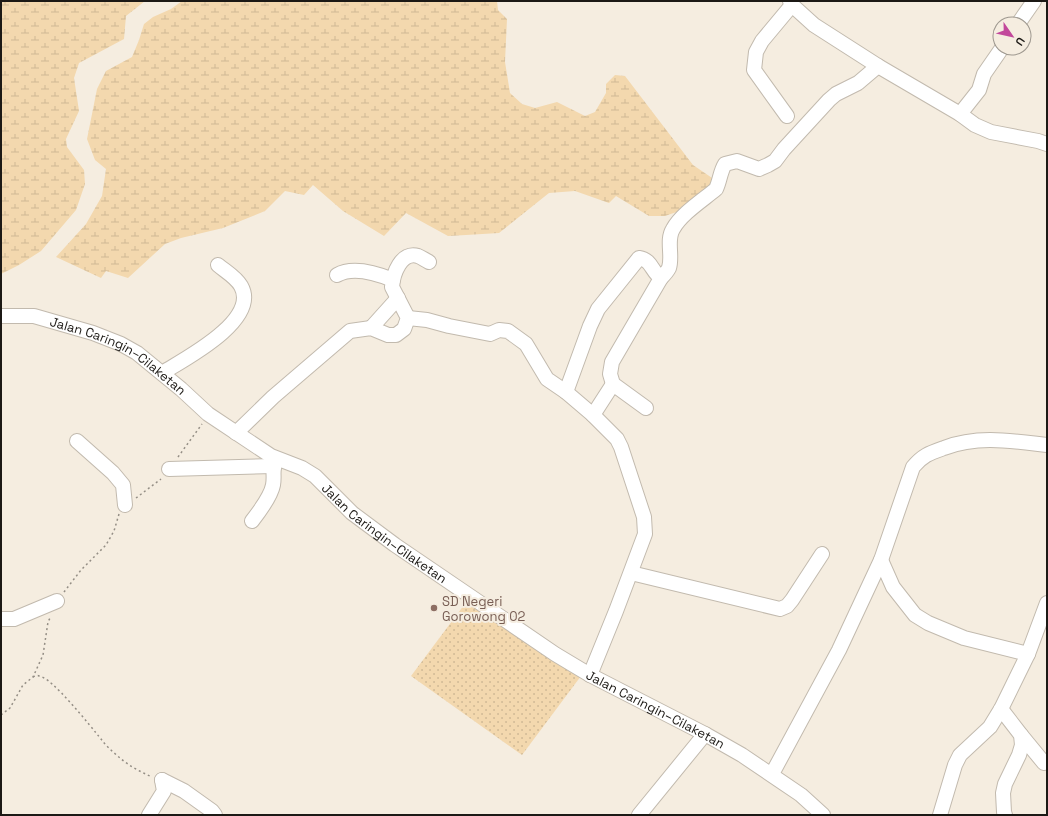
<svg xmlns="http://www.w3.org/2000/svg" width="1048" height="816" viewBox="0 0 1048 816" font-family="'Space Grotesk',sans-serif">
<style>
.grass{fill:url(#grass-dots)}
.wetland{fill:url(#wetland-marsh)}
.lines{fill:none;stroke-linecap:round;stroke-linejoin:round}
.minor-casing{stroke:#c2baae;stroke-width:16}
.path{stroke:#948e85;stroke-width:1.5;stroke-dasharray:2 3;stroke-linecap:butt}
.minor{stroke:#fff;stroke-width:14}
.education-dot{fill:#8d6e63;stroke:#f5ede0;stroke-width:1.5}
.labels{text-anchor:middle;stroke-width:4;stroke-linejoin:round;paint-order:stroke}
.street-label{font-size:13px;fill:#1c1915;stroke:#f5ede0}
.education-label{font-size:13px;fill:#785e54;stroke:#f5ede0;text-anchor:start}
</style>
<defs>
<pattern id="grass-dots" width="8" height="8" patternUnits="userSpaceOnUse"><rect width="8" height="8" fill="#f3d8ae"/><path d="M2 2h.1M6 6h.1" fill="none" stroke="#d0b995" stroke-width="1.8" stroke-linecap="round"/></pattern>
<pattern id="wetland-marsh" width="20" height="14" patternUnits="userSpaceOnUse"><rect width="20" height="14" fill="#f3d8ae"/><path d="M1 5h8M5 5V1M11 12h8M15 12V8" fill="none" stroke="#d0b995"/></pattern>
</defs>
<rect width="100%" height="100%" fill="#f5ede0"/>
<path class="grass" d="M467 601 581 676 522 755 411 676Z"/>
<g class="wetland">
<path d="M1 1H145L126 16 124 39 79 63 74 78 79 111 66 139 67 147 84 170 85 184 76 210 41 251 19 265 1 274Z"/>
<path d="M182 1H497L498 10 507 19 505 62 510 93 522 104 535 108 557 102 585 116 595 112 606 93V84L615 75 625 76 693 165 718 182 688 208 665 216H649L616 196 609 203 575 191 549 193 499 233 466 235 448 236 406 213 384 236 343 211 313 185 304 195 285 191 265 211 223 228 181 238 165 244 128 278 106 271 101 278 56 257 86 224 102 196 106 169 95 160 87 139 97 89 106 71 132 57 139 40 144 24 153 17 171 9Z"/>
</g>
<g class="lines">
<g class="minor-casing">
<g id="minor">
<path d="M790 1 792 5 814 25 878 66 960 114 975 125 991 132 1038 141 1047 144"/>
<path d="M1018 24 1034 1"/>
<path d="M960 114 979 90 984 74 1002 48"/>
<path d="M787 116 754 70 756 52 762 41 792 5"/>
<path d="M337 275C353 266 376 273 393 280"/>
<path id="s1" d="M1 316H34L93 333 121 344 137 353 181 389 208 414 271 456 302 468 315 476 352 513 395 545 555 654 590 675 705 734 742 755 801 795 823 815"/>
<path d="M408 318 427 320 449 326 490 334 499 330 508 331 526 344 547 379 566 392 593 415 617 439 621 447 644 517 645 534 616 611 590 675"/>
<path d="M371 328 398 298"/>
<path d="M162 373C185 359 260 320 241 286 236 277 225 271 218 265"/>
<path d="M566 392 590 326 598 309 639 258C652 260 651 271 661 278 664 275 667 272 669 268 673 256 666 240 673 229 681 214 703 200 716 189 720 181 720 172 725 164L737 161 759 169 768 165 775 161 784 149 829 100 836 94 858 83 878 66"/>
<path d="M646 408 613 384 610 374 612 362 661 278"/>
<path d="M593 415 613 384"/>
<path d="M236 433 273 397 350 331 371 328 388 335H396L404 329 408 318 392 287C393 274 401 251 418 256 421 257 425 260 429 262"/>
<path d="M77 441 113 473 123 485 125 505"/>
<path d="M169 469 273 466"/>
<path d="M252 521C259 512 271 496 273 485 275 475 271 469 277 460"/>
<path d="M881 560 893 587 915 615 928 623 964 638 1028 654"/>
<path d="M631 573 780 609 787 606 792 600 822 554"/>
<path d="M1 619H14L57 601"/>
<path d="M1001 709 1021 735 1022 745 1019 755 1005 784 1003 793 1004 812 1005 815"/>
<path d="M1021 735 1044 763"/>
<path d="M772 774 839 650 881 560 913 467C923 455 930 453 944 448 978 435 1012 441 1047 445"/>
<path d="M162 780 184 791 212 811 215 815"/>
<path d="M149 815 164 791 162 780"/>
<path d="M639 815 705 734"/>
<path d="M940 815 955 765 960 755 990 727 1001 709 1028 654 1047 603"/>
</g>
</g>
<g class="path">
<path d="M178 457 202 424"/>
<path d="M136 498 161 479"/>
<path d="M64 592 81 570 106 545 114 531 119 514"/>
<path d="M33 677C35 676 37 675 39 676 52 677 91 727 101 739 106 746 113 752 120 758 129 766 141 772 152 777"/>
<path d="M1 715 10 708 23 685 33 677 43 655 48 622 51 616"/>
</g>
<use href="#minor" class="minor"/>
</g>
<circle class="education-dot" cx="434" cy="608" r="4"/>
<g class="labels">
<g class="street-label">
<text dy="5" stroke="none"><textPath href="#s1" startOffset="127">Jalan Caringin–Cilaketan</textPath></text>
<text dy="5" stroke="none"><textPath href="#s1" startOffset="451">Jalan Caringin–Cilaketan</textPath></text>
<text dy="5" stroke="none"><textPath href="#s1" startOffset="775">Jalan Caringin–Cilaketan</textPath></text>
</g>
<g class="education-label">
<text x="442" y="606">SD Negeri<tspan x="442" dy="15">Gorowong 02</tspan></text>
</g>
</g>
<rect width="1048" height="816" fill="none" stroke="#1c1915" stroke-width="4"/>
<g transform="translate(1012 36) rotate(124)"><circle r="19" fill="#f5ede0" stroke="#9e988f"/>
<path d="M0-3L7 15L0 10L-7 15Z" fill="#c2489b"/>
<text y="-6" font-size="11" font-weight="bold" text-anchor="middle" fill="#1c1915">U</text>
</g>
</svg>
